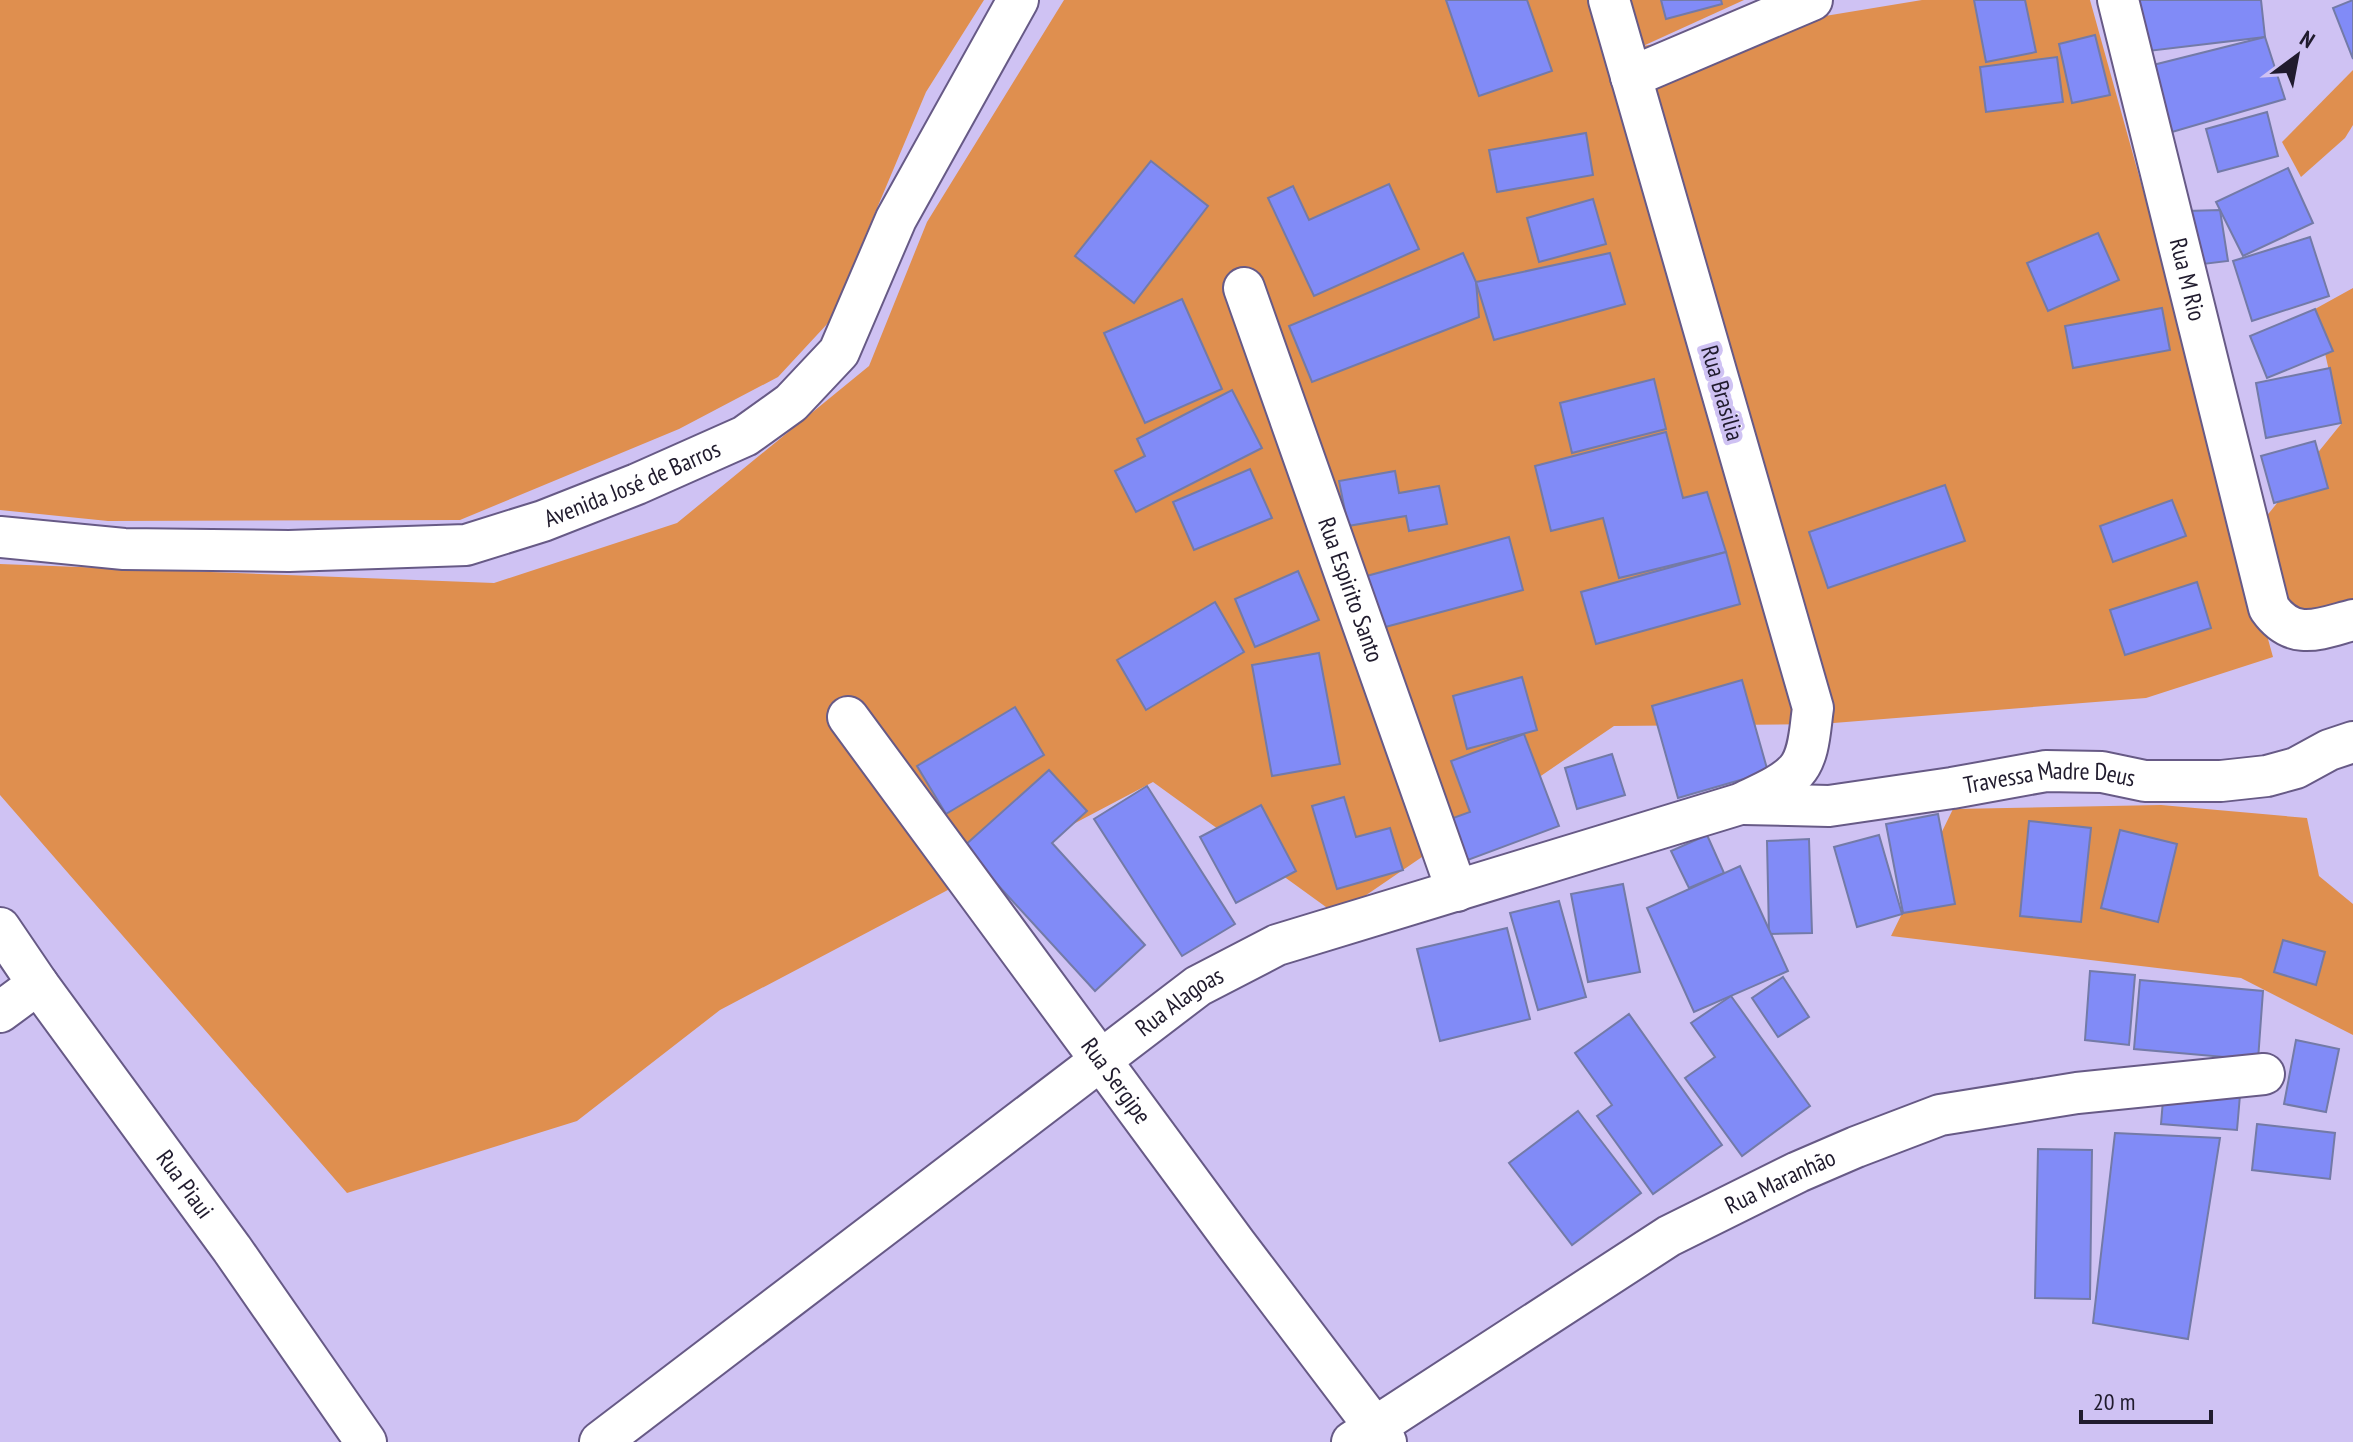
<svg xmlns="http://www.w3.org/2000/svg" width="2353" height="1442" viewBox="0 0 2353 1442" font-family="'PT Sans Narrow',sans-serif">
<style>
.green{fill:#df8f4f}
.building{fill:#818bf7;stroke:#737aa7;stroke-width:2}
.lines{fill:none;stroke-linecap:round;stroke-linejoin:round}
.minor-casing{stroke:#675a86;stroke-width:44}
.minor{stroke:#fff;stroke-width:40}
.labels{text-anchor:middle;stroke-width:8;stroke-linejoin:round;paint-order:stroke}
.street-label{font-size:24px;fill:#201b2d;stroke:#cfc2f3}
</style>
<rect width="100%" height="100%" fill="#cfc2f3"/>
<g class="green">
<path d="M0 0H984L926 92 829 322 778 377 679 429 460 520 108 521 0 510Z"/>
<path d="M1064 0H1744L1643 46 1922 0H2090L2273 657 2146 698 1821 724 1614 726 1337 915 1153 782 720 1010 577 1121 347 1193 0 795V564L494 583 677 523 869 366 927 222Z"/>
<path d="M2353 70V125L2345 138 2301 177 2282 142Z"/>
<path d="M2353 288V611L2301 630 2281 609 2261 523 2341 424 2315 309Z"/>
<path d="M2161 805 2307 818 2319 876 2353 904V1035L2241 978 1891 936 1953 809Z"/>
</g>
<g class="building">
<path d="M1446 0H1527L1552 71 1479 96Z"/>
<path d="M1661 0H1721L1722 4 1666 19Z"/>
<path d="M1974 0H2025L2036 52 1986 62Z"/>
<path d="M2133 0H2261L2265 37 2140 52Z"/>
<path d="M2353 0V59L2333 8Z"/>
<path d="M2095 35 2110 95 2072 103 2059 44Z"/>
<path d="M2265 37 2285 99 2172 132 2153 65Z"/>
<path d="M2057 57 2063 102 1986 112 1980 67Z"/>
<path d="M2267 112 2278 156 2218 172 2206 129Z"/>
<path d="M1586 133 1593 175 1497 192 1489 150Z"/>
<path d="M1151 161 1208 206 1134 303 1075 256Z"/>
<path d="M2288 168 2313 223 2243 256 2216 202Z"/>
<path d="M1389 184 1419 249 1314 296 1268 198 1293 186 1309 220Z"/>
<path d="M1593 199 1606 244 1539 262 1527 218Z"/>
<path d="M2220 210 2228 261 2195 265 2187 211Z"/>
<path d="M2098 233 2119 280 2048 311 2027 263Z"/>
<path d="M2310 237 2329 296 2252 321 2233 261Z"/>
<path d="M1463 253 1476 282 1479 317 1312 382 1289 326Z"/>
<path d="M1610 253 1625 304 1494 340 1476 282Z"/>
<path d="M1182 299 1222 389 1145 423 1104 333Z"/>
<path d="M2162 308 2170 350 2073 368 2065 326Z"/>
<path d="M2315 309 2333 351 2267 378 2250 336Z"/>
<path d="M2330 368 2341 423 2266 438 2256 383Z"/>
<path d="M1654 379 1666 429 1572 453 1560 403Z"/>
<path d="M1232 390 1262 448 1136 512 1115 471 1145 456 1137 439Z"/>
<path d="M1666 432 1683 498 1707 492 1726 552 1619 578 1603 518 1551 531 1535 466Z"/>
<path d="M2315 441 2328 488 2274 503 2261 456Z"/>
<path d="M1250 469 1272 518 1194 550 1173 502Z"/>
<path d="M1395 471 1399 493 1439 486 1447 524 1409 531 1406 516 1348 526 1339 481Z"/>
<path d="M1945 485 1965 541 1828 588 1809 532Z"/>
<path d="M2172 500 2186 536 2113 562 2100 526Z"/>
<path d="M1509 537 1523 590 1378 629 1363 577Z"/>
<path d="M1726 552 1740 604 1596 644 1581 592Z"/>
<path d="M1298 571 1319 620 1255 647 1235 599Z"/>
<path d="M2197 582 2211 628 2125 655 2110 610Z"/>
<path d="M1215 602 1244 652 1146 710 1117 660Z"/>
<path d="M1319 653 1340 764 1272 776 1252 665Z"/>
<path d="M1522 677 1537 730 1467 749 1453 696Z"/>
<path d="M1742 680 1768 772 1678 798 1652 706Z"/>
<path d="M1015 707 1044 755 946 814 917 766Z"/>
<path d="M1524 734 1559 826 1457 864 1442 822 1470 812 1451 761Z"/>
<path d="M1612 754 1625 795 1577 809 1565 768Z"/>
<path d="M1049 770 1087 811 1052 843 1145 945 1095 991 963 847Z"/>
<path d="M1147 786 1235 924 1182 956 1094 819Z"/>
<path d="M1344 797 1356 837 1390 828 1403 870 1337 889 1312 806Z"/>
<path d="M1261 805 1296 871 1236 903 1200 837Z"/>
<path d="M1938 814 1955 904 1903 913 1886 824Z"/>
<path d="M2029 821 2091 828 2081 922 2020 916Z"/>
<path d="M2120 830 2177 844 2158 922 2101 908Z"/>
<path d="M1707 835 1724 873 1689 888 1671 851Z"/>
<path d="M1879 835 1902 914 1857 927 1834 847Z"/>
<path d="M1809 839 1812 933 1769 934 1767 841Z"/>
<path d="M1740 866 1788 971 1694 1012 1647 908Z"/>
<path d="M1623 884 1640 972 1588 982 1571 894Z"/>
<path d="M1559 901 1586 997 1538 1010 1510 913Z"/>
<path d="M1507 928 1530 1019 1440 1041 1417 949Z"/>
<path d="M2283 940 2325 952 2316 985 2274 972Z"/>
<path d="M2090 971 2135 975 2129 1045 2085 1040Z"/>
<path d="M1783 977 1809 1017 1778 1037 1752 998Z"/>
<path d="M2140 980 2263 991 2258 1060 2134 1049Z"/>
<path d="M1731 996 1810 1106 1742 1156 1685 1078 1715 1057 1691 1023Z"/>
<path d="M1629 1014 1722 1145 1653 1194 1597 1116 1612 1105 1575 1053Z"/>
<path d="M2296 1040 2339 1049 2326 1112 2284 1104Z"/>
<path d="M2164 1088 2240 1095 2237 1130 2161 1124Z"/>
<path d="M1578 1111 1641 1193 1572 1245 1509 1163Z"/>
<path d="M2257 1124 2335 1133 2330 1179 2252 1170Z"/>
<path d="M2115 1133 2220 1138 2188 1339 2093 1323Z"/>
<path d="M2038 1149 2092 1150 2090 1299 2035 1298Z"/>
</g>
<g class="lines">
<g class="minor-casing">
<g id="minor">
<path id="s1" d="M2118 0 2269 608C2293 642 2319 629 2353 620"/>
<path d="M1631 77 1812 0"/>
<path id="s2" d="M1244 288 1457 891"/>
<path id="s3" d="M0 537 124 549 289 551 466 545 543 521 637 484 745 436 791 403 839 352 896 219 1018 0"/>
<path id="s4" d="M848 717 1236 1244 1386 1442"/>
<path id="s5" d="M1744 804 1829 806 1952 788 2046 771 2102 772 2145 781H2221L2267 776 2296 768 2329 750 2353 742"/>
<path id="s6" d="M0 928 38 984 232 1249 366 1442"/>
<path d="M0 1012 38 984"/>
<path id="s7" d="M600 1442 1198 986 1277 945 1740 804C1758 795 1782 786 1796 771 1810 756 1810 727 1813 708L1609 0"/>
<path id="s8" d="M1352 1442 1669 1236 1798 1172 1856 1147 1940 1115 2077 1093 2264 1074"/>
</g>
</g>
<use href="#minor" class="minor"/>
</g>
<g class="labels">
<g class="street-label">
<text dy="8" stroke="none"><textPath href="#s1" startOffset="288">Rua M Rio</textPath></text>
<text transform="translate(1722 393) rotate(74)" y="8">Rua Brasilia</text>
<text dy="8" stroke="none"><textPath href="#s3" startOffset="644">Avenida José de Barros</textPath></text>
<text dy="8" stroke="none"><textPath href="#s2" startOffset="320">Rua Espirito Santo</textPath></text>
<text dy="8" stroke="none"><textPath href="#s5" startOffset="308">Travessa Madre Deus</textPath></text>
<text dy="8" stroke="none"><textPath href="#s7" startOffset="728">Rua Alagoas</textPath></text>
<text dy="8" stroke="none"><textPath href="#s4" startOffset="452">Rua Sergipe</textPath></text>
<text dy="8" stroke="none"><textPath href="#s8" startOffset="502">Rua Maranhão</textPath></text>
<text dy="8" stroke="none"><textPath href="#s6" startOffset="316">Rua Piaui</textPath></text>
</g>
</g>
<g transform="translate(2297 56) rotate(32)" stroke="#cfc2f3" stroke-width="6" paint-order="stroke">
<path d="M0-6L14 30L0 20L-14 30Z" fill="#201b2d"/>
<text y="-12" font-size="22" font-weight="bold" text-anchor="middle" fill="#201b2d">N</text>
</g>
<path d="M2081 1410v12h130v-12" fill="none" stroke="#201b2d" stroke-width="4"/>
<text x="2093" y="1410" font-size="24" fill="#201b2d" stroke="#cfc2f3" stroke-width="6" paint-order="stroke">20 m</text>
</svg>
